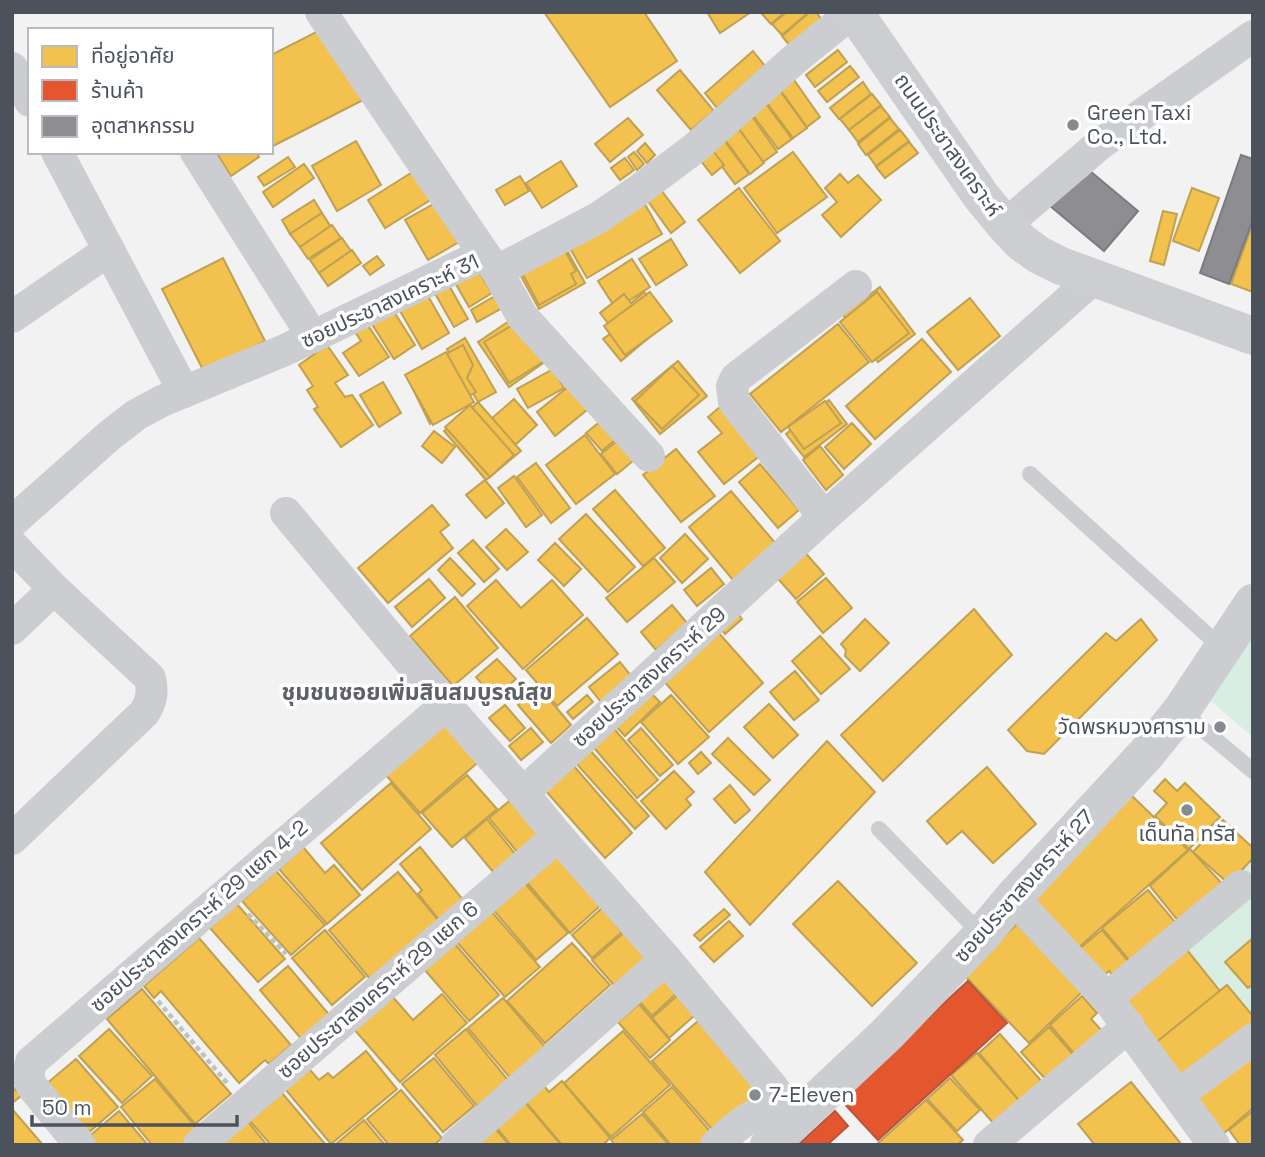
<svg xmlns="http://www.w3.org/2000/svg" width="1265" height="1157" viewBox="0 0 1265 1157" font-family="'Space Grotesk','Noto Sans Thai',sans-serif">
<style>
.green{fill:#d9eee3}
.homes{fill:#f2c14e;stroke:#c0a052;stroke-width:2}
.shops{fill:#e4572e;stroke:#b6563c;stroke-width:2}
.industry{fill:#8d8d92;stroke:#797b82;stroke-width:2}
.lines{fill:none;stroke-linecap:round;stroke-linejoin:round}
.path{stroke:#bbc4c2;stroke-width:4.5;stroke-dasharray:5 3.5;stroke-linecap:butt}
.service{stroke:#cccdd0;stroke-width:16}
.minor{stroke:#cccdd0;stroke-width:32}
.tertiary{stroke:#cccdd0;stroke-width:38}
.secondary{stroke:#cdced1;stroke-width:38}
.poi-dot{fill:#858a90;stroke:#fff;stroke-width:2.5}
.labels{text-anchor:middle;stroke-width:7;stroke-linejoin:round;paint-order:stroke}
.poi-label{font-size:21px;fill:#4b525c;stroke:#fff;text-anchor:start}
.street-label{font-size:21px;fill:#4b525c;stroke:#fff}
.neighbourhood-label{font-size:23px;font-weight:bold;fill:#5e6165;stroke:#fff}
</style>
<rect width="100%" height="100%" fill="#f2f2f2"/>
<g class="green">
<path d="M1253 629V737L1207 698Z"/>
<path d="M1253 840V1029L1178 946Z"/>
</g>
<g class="homes">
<path d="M544 12H644L677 61 610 107Z"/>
<path d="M707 12H751L720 33Z"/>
<path d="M763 12H785L771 24 762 14Z"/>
<path d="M787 12H809L782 35 772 24Z"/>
<path d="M810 12H816L822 20 791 47 782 36Z"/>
<path d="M328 26 365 99 271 147V55Z"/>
<path d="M838 50 847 62 815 87 806 75Z"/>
<path d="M753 51 765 66 717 108 705 93Z"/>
<path d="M850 66 859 77 827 102 818 91Z"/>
<path d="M680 70 714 111 691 130 657 90Z"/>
<path d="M792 77 820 117 807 127 778 87Z"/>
<path d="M863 82 871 94 839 119 830 108Z"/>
<path d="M778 88 807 128 793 138 764 99Z"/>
<path d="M872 94 881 105 849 130 840 119Z"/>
<path d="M763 100 792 139 778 149 749 110Z"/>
<path d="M881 106 890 117 858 142 849 130Z"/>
<path d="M749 112 777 152 763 162 734 122Z"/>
<path d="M628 118 643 135 610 162 595 144Z"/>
<path d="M890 118 899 129 866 155 858 144Z"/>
<path d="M735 124 764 163 750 174 721 134Z"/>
<path d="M900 130 909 141 876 166 868 155Z"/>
<path d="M720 135 749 174 735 184 706 145Z"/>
<path d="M356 141 381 185 337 211 312 166Z"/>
<path d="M705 141 724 165 712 175 693 151Z"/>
<path d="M909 142 918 153 885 178 876 167Z"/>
<path d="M645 143 655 155 647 163 637 151Z"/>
<path d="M216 152H256L259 157 231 176Z"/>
<path d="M634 152 644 164 637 170 628 157Z"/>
<path d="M793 152 827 197 777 233 744 188Z"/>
<path d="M288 157 295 167 264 186 258 177Z"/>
<path d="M625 158 634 170 620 180 611 168Z"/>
<path d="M561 161 577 186 542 208 526 183Z"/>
<path d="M304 164 314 178 273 207 263 192Z"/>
<path d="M414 171 432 199 385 228 368 200Z"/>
<path d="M840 174 848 183 858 175 881 200 841 237 822 215 837 202 825 188Z"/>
<path d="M520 176 529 191 505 205 496 190Z"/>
<path d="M656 183 685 222 671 233 642 193Z"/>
<path d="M739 188 780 241 740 273 698 220Z"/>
<path d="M1192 188 1219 198 1199 251 1173 241Z"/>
<path d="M314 200 322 213 290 234 282 220Z"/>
<path d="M643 201 662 234 587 278 568 245Z"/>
<path d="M437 202 459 242 428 260 405 220Z"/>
<path d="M1163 211 1177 214 1164 265 1150 261Z"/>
<path d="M322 213 331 227 300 247 290 234Z"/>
<path d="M1253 223V292L1231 284Z"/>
<path d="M332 225 341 238 308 259 300 247Z"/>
<path d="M342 238 351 251 319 273 310 260Z"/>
<path d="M671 239 687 265 656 285 639 259Z"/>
<path d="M563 243 585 283 539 309 517 269Z"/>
<path d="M562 245 576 271 571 274 576 284 539 305 520 269Z"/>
<path d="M352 250 361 263 328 286 319 273Z"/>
<path d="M377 256 384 265 370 275 363 266Z"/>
<path d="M223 258 265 341 204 372 162 289Z"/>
<path d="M632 259 650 287 616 309 598 281Z"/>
<path d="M475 266 492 293 469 307 453 279Z"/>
<path d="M447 282 468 319 454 327 433 290Z"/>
<path d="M880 287 915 334 878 362 843 315Z"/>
<path d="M424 289 449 333 422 349 396 304Z"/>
<path d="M644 292 669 321 621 361 603 339 614 331 600 313 624 294 631 303Z"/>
<path d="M650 292 672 321 625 355 604 326Z"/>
<path d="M877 292 909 333 872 362 840 322Z"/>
<path d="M495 296 502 308 477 322 471 310Z"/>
<path d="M970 298 1000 336 958 370 927 332Z"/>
<path d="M391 307 415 345 394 359 370 321Z"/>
<path d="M518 315 549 359 509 387 478 342Z"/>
<path d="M521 320 546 360 509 383 484 342Z"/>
<path d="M365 321 389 357 359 376 343 353 361 341 353 329Z"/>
<path d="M838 324 869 362 781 432 750 394Z"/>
<path d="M465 338 496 392 478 402 447 349Z"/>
<path d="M922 339 951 372 875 439 846 406Z"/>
<path d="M327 345 348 375 335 383 345 397 352 395 373 425 341 447 314 409 318 407 307 390 313 386 299 365Z"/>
<path d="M463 345 473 365 467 378 476 392 467 397V404L430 424 406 375Z"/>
<path d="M446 352 474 402 433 425 405 375Z"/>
<path d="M678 361 707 396 660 434 632 399Z"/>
<path d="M672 366 699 395 662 429 635 401Z"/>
<path d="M553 369 564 388 528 408 517 389Z"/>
<path d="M383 382 401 413 379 427 360 395Z"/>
<path d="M569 386 588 409 555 436 537 412Z"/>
<path d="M514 399 537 425 515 445 491 419Z"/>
<path d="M829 400 847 424 804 457 786 434Z"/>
<path d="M727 401 766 451 724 484 698 452 722 433 708 417Z"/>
<path d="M825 401 841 423 804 449 788 427Z"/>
<path d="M478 402 521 451 486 480 444 431Z"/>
<path d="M470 405 514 455 490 477 445 427Z"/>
<path d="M608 415 623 433 602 451 586 433Z"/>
<path d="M852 423 871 444 844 469 825 447Z"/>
<path d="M434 431 455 447 442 463 422 446Z"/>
<path d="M585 435 615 474 576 504 546 465Z"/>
<path d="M622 437 639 456 617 474 601 454Z"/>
<path d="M820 446 843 475 826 490 803 460Z"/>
<path d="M676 449 715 496 681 522 643 475Z"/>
<path d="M536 463 570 508 551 523 517 477Z"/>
<path d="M760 464 799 510 778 528 739 482Z"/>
<path d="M514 476 542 515 526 527 498 488Z"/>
<path d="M485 480 504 503 486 518 466 495Z"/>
<path d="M615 490 665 548 643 566 593 509Z"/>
<path d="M731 491 776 544 733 580 689 527Z"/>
<path d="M432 505 449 525 440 532 453 548 388 603 358 568Z"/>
<path d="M586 514 635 567 608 592 559 539Z"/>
<path d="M506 529 528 552 507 570 486 547Z"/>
<path d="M685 534 708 559 682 583 660 558Z"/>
<path d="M473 540 499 569 484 582 458 553Z"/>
<path d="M555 543 581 569 564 586 538 560Z"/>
<path d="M801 548 824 574 796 599 773 573Z"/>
<path d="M450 558 475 584 462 596 438 570Z"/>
<path d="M654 558 675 582 627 622 606 598Z"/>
<path d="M711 568 724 584 697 606 684 590Z"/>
<path d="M826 578 852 608 823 633 797 602Z"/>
<path d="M429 579 445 598 412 627 395 607Z"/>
<path d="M496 580 521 608 552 580 583 615 523 669 467 606Z"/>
<path d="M455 597 498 648 453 686 410 636Z"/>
<path d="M672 605 687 623 656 650 641 632Z"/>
<path d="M734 608 742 619 725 634 716 623Z"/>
<path d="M974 609 1012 655 883 781 841 735Z"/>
<path d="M587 618 618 654 557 706 526 670Z"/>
<path d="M865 619 889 643 860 671 845 656 846 650 841 644Z"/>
<path d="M1141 619 1157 640 1044 754 1027 751 1008 730 1106 633 1116 641Z"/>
<path d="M717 631 763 683 709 732 662 679Z"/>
<path d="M820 636 850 669 821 694 792 661Z"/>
<path d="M497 659 516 679 494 698 476 677Z"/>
<path d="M620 662 632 677 601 702 589 687Z"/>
<path d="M795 671 819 700 794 720 770 692Z"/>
<path d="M539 687 571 725 551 743 518 705Z"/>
<path d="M645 687 660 702 625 736 611 721Z"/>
<path d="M587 695 593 702 573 719 567 712Z"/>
<path d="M671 695 709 737 678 764 641 722Z"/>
<path d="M769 704 798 735 773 758 744 727Z"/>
<path d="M505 705 525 728 510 741 489 718Z"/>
<path d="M442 722 484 757 420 813 384 773Z"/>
<path d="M610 724 658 780 637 798 589 742Z"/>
<path d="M531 728 543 742 521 760 509 746Z"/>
<path d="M641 728 673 765 660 776 628 740Z"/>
<path d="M728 738 770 780 754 795 712 754Z"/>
<path d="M827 741 875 792 750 925 705 872Z"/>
<path d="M589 749 649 816 635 829 575 762Z"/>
<path d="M701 752 711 763 698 774 689 763Z"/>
<path d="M573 765 632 833 605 858 545 790Z"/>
<path d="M987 767 1036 824 993 863 962 831 947 844 927 821Z"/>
<path d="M674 771 694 792 686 799 691 805 666 829 641 801Z"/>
<path d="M467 775 497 809 452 847 422 813Z"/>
<path d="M1165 779 1177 791 1185 783 1220 817 1189 849 1155 816 1167 803 1154 791Z"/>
<path d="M391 783 431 829 362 890 321 843Z"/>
<path d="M730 785 750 810 735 823 714 799Z"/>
<path d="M1130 794 1188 850 1077 949 1027 892Z"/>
<path d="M514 797 543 832 518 853 489 818Z"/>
<path d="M487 819 516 855 494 873 465 838Z"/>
<path d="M1223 820 1253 848V858L1229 884 1193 852Z"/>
<path d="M303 847 325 873 334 865 360 895 327 924 279 869Z"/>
<path d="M420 847 464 901 440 921 418 894 422 890 400 864Z"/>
<path d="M1190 849 1227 889 1179 922 1150 886Z"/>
<path d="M554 851 601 905 570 933 523 878Z"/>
<path d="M276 871 325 925 291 955 242 901Z"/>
<path d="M398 872 439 921 370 979 329 930Z"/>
<path d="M523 881 568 933 536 960 492 908Z"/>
<path d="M838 881 917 963 872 1006 793 924Z"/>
<path d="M1148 890 1181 929 1135 967 1102 928Z"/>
<path d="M237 904 285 959 258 982 210 928Z"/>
<path d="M602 908 622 932 592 958 572 935Z"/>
<path d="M724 909 730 915 700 941 694 935Z"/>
<path d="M491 911 540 967 505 997 456 941Z"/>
<path d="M729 921 743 936 714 962 700 947Z"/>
<path d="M1017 924 1082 992 1029 1043 964 975Z"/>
<path d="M325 930 365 977 332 1005 292 958Z"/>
<path d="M627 930 653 962 619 991 592 960Z"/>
<path d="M1102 930 1133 967 1116 980 1109 971 1102 977 1079 949Z"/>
<path d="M199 938 291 1045 269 1064 265 1060 239 1083 161 991 154 998 144 986Z"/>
<path d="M1253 938V984L1248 988 1225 962Z"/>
<path d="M454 943 499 995 469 1021 424 969Z"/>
<path d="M572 943 610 985 545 1043 507 1001Z"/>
<path d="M1183 945 1220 991 1153 1045 1116 999Z"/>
<path d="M288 966 331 1017 303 1041 260 990Z"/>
<path d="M664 979 678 992 652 1016 638 1000Z"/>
<path d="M1227 985 1253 1016V1030L1185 1085 1153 1045Z"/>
<path d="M142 989 231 1094 195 1124 107 1019Z"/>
<path d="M442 994 467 1023 400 1082 353 1028 391 995 413 1020Z"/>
<path d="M678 995 695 1015 669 1038 652 1018Z"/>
<path d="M1082 996 1097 1013 1091 1019 1104 1033 1077 1057 1050 1025Z"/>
<path d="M503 998 546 1048 511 1079 468 1028Z"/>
<path d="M639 1004 670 1040 650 1058 618 1022Z"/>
<path d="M698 1021 763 1095 717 1135 652 1061Z"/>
<path d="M1049 1027 1077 1059 1049 1083 1021 1052Z"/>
<path d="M109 1029 152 1076 122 1103 79 1056Z"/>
<path d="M466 1029 508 1080 477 1106 435 1055Z"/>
<path d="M623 1031 670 1085 611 1137 564 1083Z"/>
<path d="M1000 1034 1043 1083 1021 1103 979 1053Z"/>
<path d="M1253 1049V1108L1223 1134 1191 1096Z"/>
<path d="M366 1051 397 1089 331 1144 285 1089 309 1069 319 1080 328 1073 333 1078Z"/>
<path d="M977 1053 1021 1103 995 1125 951 1075Z"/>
<path d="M434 1058 474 1106 443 1132 402 1084Z"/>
<path d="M76 1059 118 1107 87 1134 45 1085Z"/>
<path d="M950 1078 980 1110 957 1131 927 1099Z"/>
<path d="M155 1079 200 1132 184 1145H152L121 1107Z"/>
<path d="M562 1081 610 1138 603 1145H562L523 1099 542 1083 549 1092Z"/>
<path d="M1131 1082 1182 1145H1095L1078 1124Z"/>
<path d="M12 1086 21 1096 12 1103Z"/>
<path d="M672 1087 714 1136 704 1145H671L643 1112Z"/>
<path d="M401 1090 442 1138 434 1145H389L367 1119Z"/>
<path d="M282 1093 326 1145H271L250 1121Z"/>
<path d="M926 1100 963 1140 957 1145H876Z"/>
<path d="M524 1101 561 1145H511L495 1126Z"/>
<path d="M12 1109 43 1145H12Z"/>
<path d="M119 1111 148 1145H91L86 1139Z"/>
<path d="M1253 1111V1145H1240L1229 1130Z"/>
<path d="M642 1114 669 1145H615L611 1140Z"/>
<path d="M245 1118 267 1145H215Z"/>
<path d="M364 1120 385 1145H335Z"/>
<path d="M495 1128 509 1145H476Z"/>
</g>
<g class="shops">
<path d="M968 981 1007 1023 878 1140 840 1099Z"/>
<path d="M835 1111 848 1126 827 1145H798Z"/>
</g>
<g class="industry">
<path d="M1241 155 1253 159V219L1229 284 1200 273Z"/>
<path d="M1084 166 1138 211 1104 251 1050 206Z"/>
</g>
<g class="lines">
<g class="path">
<path d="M248 914 286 954"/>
<path d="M158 1001 227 1083"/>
</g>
<g class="service">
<path d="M1030 474 1223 649"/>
<path d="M1181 711 1253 771"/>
<path d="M879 829 982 935"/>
</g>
<g class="minor">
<path d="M321 12 484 254"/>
<path d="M12 68 30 101"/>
<path d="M57 152 184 392"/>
<path d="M196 152 313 337"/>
<path d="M1005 225 1100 144 1253 36"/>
<path d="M497 271 522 316 649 456"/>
<path d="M12 317 109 250"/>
<path d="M286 513 446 705 523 793"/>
<path d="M824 517 734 402 732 386 736 378 856 286"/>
<path d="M12 522 109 436 136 415 162 401 285 350 484 254 497 271 598 218 639 190 695 148 796 58 853 12"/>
<path d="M12 545 54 589 150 678C153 692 152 701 144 713L12 839"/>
<path d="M12 629 54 589"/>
<path d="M1013 898 1107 998 1214 1145"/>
<path d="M1107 998 1241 886"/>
<path d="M1178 1095 1253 1039"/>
<path d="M793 1121 785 1105 773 1088 666 959 558 836 523 793 824 517 1094 278"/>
<path d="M80 1145 31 1085 28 1076 31 1062 446 705"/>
<path d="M199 1145 558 836"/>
<path d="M456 1145 666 959"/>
<path d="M716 1145C733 1130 749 1113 772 1109L793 1121"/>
<path d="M989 1145 1129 1026"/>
</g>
<path class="tertiary" d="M769 1145 886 1035 982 935 1013 898 1147 753 1181 711 1253 603"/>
<path class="secondary" d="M854 12 981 196 1005 225 1021 242 1039 255 1061 266 1253 336"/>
</g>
<g class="poi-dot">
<circle cx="1073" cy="125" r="7"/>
<circle cx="1220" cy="727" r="7"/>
<circle cx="1187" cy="810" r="7"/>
<circle cx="755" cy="1095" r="7"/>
</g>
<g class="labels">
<g class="poi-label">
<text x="1087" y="120">Green Taxi<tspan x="1087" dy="24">Co., Ltd.</tspan></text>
<text x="1206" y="734" text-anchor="end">วัดพรหมวงศาราม</text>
<text x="1187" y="841" text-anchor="middle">เด็นทัล ทรัส</text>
<text x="769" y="1102">7-Eleven</text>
</g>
<g class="street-label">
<text transform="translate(948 145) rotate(55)" y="7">ถนนประชาสงเคราะห์</text>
<text transform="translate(390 301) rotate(-25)" y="7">ซอยประชาสงเคราะห์ 31</text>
<text transform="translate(649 677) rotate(-42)" y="7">ซอยประชาสงเคราะห์ 29</text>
<text transform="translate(1024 886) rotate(-48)" y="7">ซอยประชาสงเคราะห์ 27</text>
<text transform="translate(199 916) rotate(-41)" y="7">ซอยประชาสงเคราะห์ 29 แยก 4-2</text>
<text transform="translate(378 990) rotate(-41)" y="7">ซอยประชาสงเคราะห์ 29 แยก 6</text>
</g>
<g class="neighbourhood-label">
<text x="417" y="700">ชุมชนซอยเพิ่มสินสมบูรณ์สุข</text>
</g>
</g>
<rect width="1265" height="1157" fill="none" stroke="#4b525c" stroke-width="28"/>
<rect x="28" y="28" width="245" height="126" fill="#ffffff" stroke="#b7babe" stroke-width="2"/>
<rect x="42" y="46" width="35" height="21" fill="#f2c14e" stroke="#b7babe" stroke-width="2"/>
<text x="91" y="63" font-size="21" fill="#4b525c">ที่อยู่อาศัย</text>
<rect x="42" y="80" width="35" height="21" fill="#e4572e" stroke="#b7babe" stroke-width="2"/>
<text x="91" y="98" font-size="21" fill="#4b525c">ร้านค้า</text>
<rect x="42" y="116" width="35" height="21" fill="#8d8d92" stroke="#b7babe" stroke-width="2"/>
<text x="91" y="133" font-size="21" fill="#4b525c">อุตสาหกรรม</text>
<path d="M32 1115v10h205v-10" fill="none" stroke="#4b525c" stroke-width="3.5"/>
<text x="42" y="1115" font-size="21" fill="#4b525c" stroke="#ffffff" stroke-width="5" paint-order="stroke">50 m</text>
</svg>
